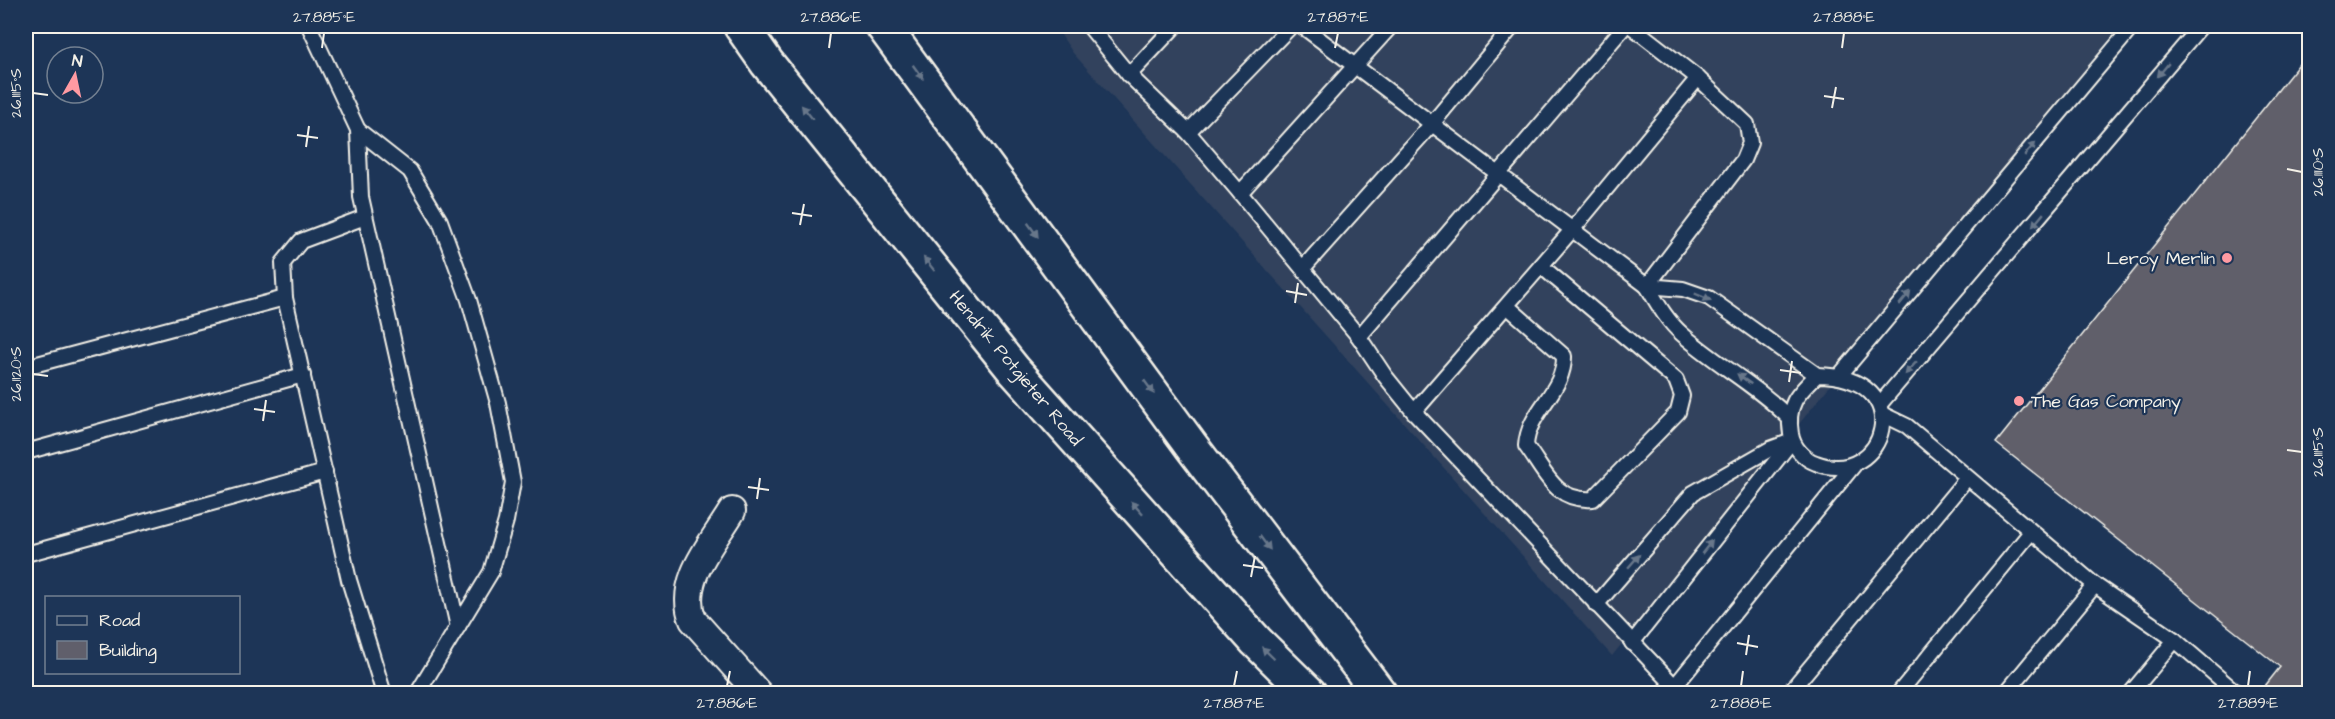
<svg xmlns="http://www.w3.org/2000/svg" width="2335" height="719" viewBox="0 0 2335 719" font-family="'Architects Daughter',sans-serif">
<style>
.built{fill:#31425d}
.building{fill:#605f6b;stroke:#f4f1e8;stroke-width:1.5}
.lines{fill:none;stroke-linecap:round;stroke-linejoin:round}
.lane-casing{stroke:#f4f1e8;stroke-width:18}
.street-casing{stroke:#f4f1e8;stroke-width:30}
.secondary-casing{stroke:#f4f1e8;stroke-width:38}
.lane{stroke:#1d3557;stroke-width:14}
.street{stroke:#1d3557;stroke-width:26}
.secondary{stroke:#1d3557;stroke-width:33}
.oneway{fill:#68778a}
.ticks{fill:none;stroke:#f4f1e8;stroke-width:2}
.poi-dot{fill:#ff9aa2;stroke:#1d3557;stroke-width:2}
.labels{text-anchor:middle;stroke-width:4.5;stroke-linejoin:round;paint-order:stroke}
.poi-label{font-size:18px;fill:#f4f1e8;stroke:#1d3557;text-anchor:end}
.street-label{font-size:18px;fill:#f4f1e8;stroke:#1d3557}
.neatline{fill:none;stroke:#f4f1e8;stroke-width:2}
.ticks-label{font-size:15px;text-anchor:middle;fill:#f4f1e8}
</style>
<rect width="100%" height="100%" fill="#1d3557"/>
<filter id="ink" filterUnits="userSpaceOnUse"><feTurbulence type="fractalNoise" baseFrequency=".0167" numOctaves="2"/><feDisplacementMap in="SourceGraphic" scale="12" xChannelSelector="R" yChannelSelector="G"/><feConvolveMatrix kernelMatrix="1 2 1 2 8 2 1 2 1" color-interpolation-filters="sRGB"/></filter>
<g filter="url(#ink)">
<path class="built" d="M1055 26H2120L1612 656 1073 53Z"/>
<path class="building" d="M2299 64 2310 72V694H2275L2265 686 2280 667 1996 443Z"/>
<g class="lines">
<g class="lane-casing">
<g id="lane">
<path d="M309 26 358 130 361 197 458 627"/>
<path d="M1089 26 1129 75 1188 132 1240 193 1359 337 1385 376 1414 412 1572 230 1698 78"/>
<path d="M1302 26 1647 286C1657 303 1667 321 1682 334 1716 364 1756 385 1788 417"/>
<path d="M1631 26 1698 78 1747 124 1750 143 1743 160 1647 286"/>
<path d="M1129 75 1175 26"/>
<path d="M358 130 410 171 440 221 469 300 498 403 513 482 506 521 491 572 417 694"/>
<path d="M1188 132 1291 26"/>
<path d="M1240 193 1391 26"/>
<path d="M365 217 301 241 283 263 285 298 349 580 384 694"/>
<path d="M1303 268 1431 125 1513 26"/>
<path d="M1647 286 1683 289 1709 298 1817 375"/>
<path d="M1507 306 1564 356C1565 392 1528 410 1526 446 1546 473 1555 502 1593 499L1678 412 1682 396 1676 380 1541 266"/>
<path d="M1359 337 1625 26"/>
<path d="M26 367 285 298"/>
<path d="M1817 375C1921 376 1885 489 1816 463 1804 459 1793 447 1791 434 1786 405 1797 394 1817 375Z"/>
<path d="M1840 375 2133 26"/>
<path d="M1880 404 2201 26"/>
<path d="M1414 412 1682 694"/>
<path d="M1882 414 1907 426 2095 585 2175 640 2238 694"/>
<path d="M26 452 303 375"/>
<path d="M26 554 325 472"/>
<path d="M1596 605 1693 493 1770 449 1792 441"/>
<path d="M1632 643 1791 442"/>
<path d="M1675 686 1854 465"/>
<path d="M1788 694 1967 478"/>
<path d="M1898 694 2031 532"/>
<path d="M2005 694 2095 585"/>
<path d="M2130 694 2175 640"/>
</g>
</g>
<g class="street-casing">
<path id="street" d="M732 511C713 543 677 581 693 620L759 694"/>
</g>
<g class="secondary-casing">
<g id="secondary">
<path d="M741 26 767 63 1014 370 1256 641 1310 694"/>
<path d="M883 26 1192 447 1380 694"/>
</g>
</g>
<use href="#lane" class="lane"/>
<use href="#street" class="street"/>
<use href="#secondary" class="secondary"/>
</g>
<defs><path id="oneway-solid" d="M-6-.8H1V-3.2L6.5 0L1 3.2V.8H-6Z" transform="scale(1.5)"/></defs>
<g class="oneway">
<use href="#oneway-solid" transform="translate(2163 70) rotate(130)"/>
<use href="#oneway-solid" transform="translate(918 72) rotate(54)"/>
<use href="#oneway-solid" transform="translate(807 112) rotate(-129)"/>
<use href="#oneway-solid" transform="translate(2030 149) rotate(-50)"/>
<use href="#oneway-solid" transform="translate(2038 220) rotate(130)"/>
<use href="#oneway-solid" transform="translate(1033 230) rotate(54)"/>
<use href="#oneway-solid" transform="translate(929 264) rotate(-129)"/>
<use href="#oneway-solid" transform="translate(1703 297) rotate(23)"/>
<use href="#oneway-solid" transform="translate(1905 298) rotate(-50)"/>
<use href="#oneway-solid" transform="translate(1911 368) rotate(131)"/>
<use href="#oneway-solid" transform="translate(1744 379) rotate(-144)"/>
<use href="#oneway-solid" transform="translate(1149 387) rotate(54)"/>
<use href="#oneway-solid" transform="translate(1137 508) rotate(-132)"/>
<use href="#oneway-solid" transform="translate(1265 543) rotate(53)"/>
<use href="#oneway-solid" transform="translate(1707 547) rotate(-52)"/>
<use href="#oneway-solid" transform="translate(1634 561) rotate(-49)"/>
<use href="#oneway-solid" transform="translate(1268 653) rotate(-136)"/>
</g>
</g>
<path class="ticks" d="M322 48 324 33M829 48 831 33M1335 48 1338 33M1842 48 1844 33M33 93 48 95M1824 96 1844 99M1832 108 1836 87M297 135 318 138M306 147 309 126M2287 169 2302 172M792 213 812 216M800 225 804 204M1286 291 1307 295M1295 303 1298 283M1780 370 1801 373M33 374 48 376M1789 382 1792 361M254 409 275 412M263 421 266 400M2287 450 2302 452M748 487 769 490M757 499 760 478M1243 565 1263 568M1251 577 1255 556M1737 643 1758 647M1746 655 1749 635M727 686 730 671M1234 686 1237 671M1741 686 1743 671M2248 686 2250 671"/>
<g class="poi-dot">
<circle cx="2227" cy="258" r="6"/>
<circle cx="2019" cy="401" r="6"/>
</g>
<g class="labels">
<g class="poi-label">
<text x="2215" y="264">Leroy Merlin</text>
<text x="2031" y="407" text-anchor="start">The Gas Company</text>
</g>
<g class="street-label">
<text transform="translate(1016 368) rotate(50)" y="6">Hendrik Potgieter Road</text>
</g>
</g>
<rect width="2335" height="719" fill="none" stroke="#1d3557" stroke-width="66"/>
<rect x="45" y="596" width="195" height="78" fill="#1d3557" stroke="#738091" stroke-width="1.5"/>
<rect x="57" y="616" width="30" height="9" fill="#1d3557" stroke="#738091" stroke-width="1.5"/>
<text x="99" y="626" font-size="18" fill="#f4f1e8">Road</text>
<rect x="57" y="641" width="30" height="18" fill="#605f6b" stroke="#738091" stroke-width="1.5"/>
<text x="99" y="656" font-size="18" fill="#f4f1e8">Building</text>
<g transform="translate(75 75) rotate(9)"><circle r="28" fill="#1d3557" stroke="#738091" stroke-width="1.5"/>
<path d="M0-4.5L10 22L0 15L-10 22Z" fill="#ff9aa2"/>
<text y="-9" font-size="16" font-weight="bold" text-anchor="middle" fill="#f4f1e8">N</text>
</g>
<rect x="33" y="33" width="2269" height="653" class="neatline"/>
<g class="ticks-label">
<text x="324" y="22">27.885°E</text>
<text x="831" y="22">27.886°E</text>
<text x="1338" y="22">27.887°E</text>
<text x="1844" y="22">27.888°E</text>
<text transform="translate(16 93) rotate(-90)" y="5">26.1115°S</text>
<text transform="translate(2318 172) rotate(-90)" y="5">26.1110°S</text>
<text transform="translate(16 374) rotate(-90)" y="5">26.1120°S</text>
<text transform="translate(2318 452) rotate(-90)" y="5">26.1115°S</text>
<text x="727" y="708">27.886°E</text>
<text x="1234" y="708">27.887°E</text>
<text x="1741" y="708">27.888°E</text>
<text x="2248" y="708">27.889°E</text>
</g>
</svg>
